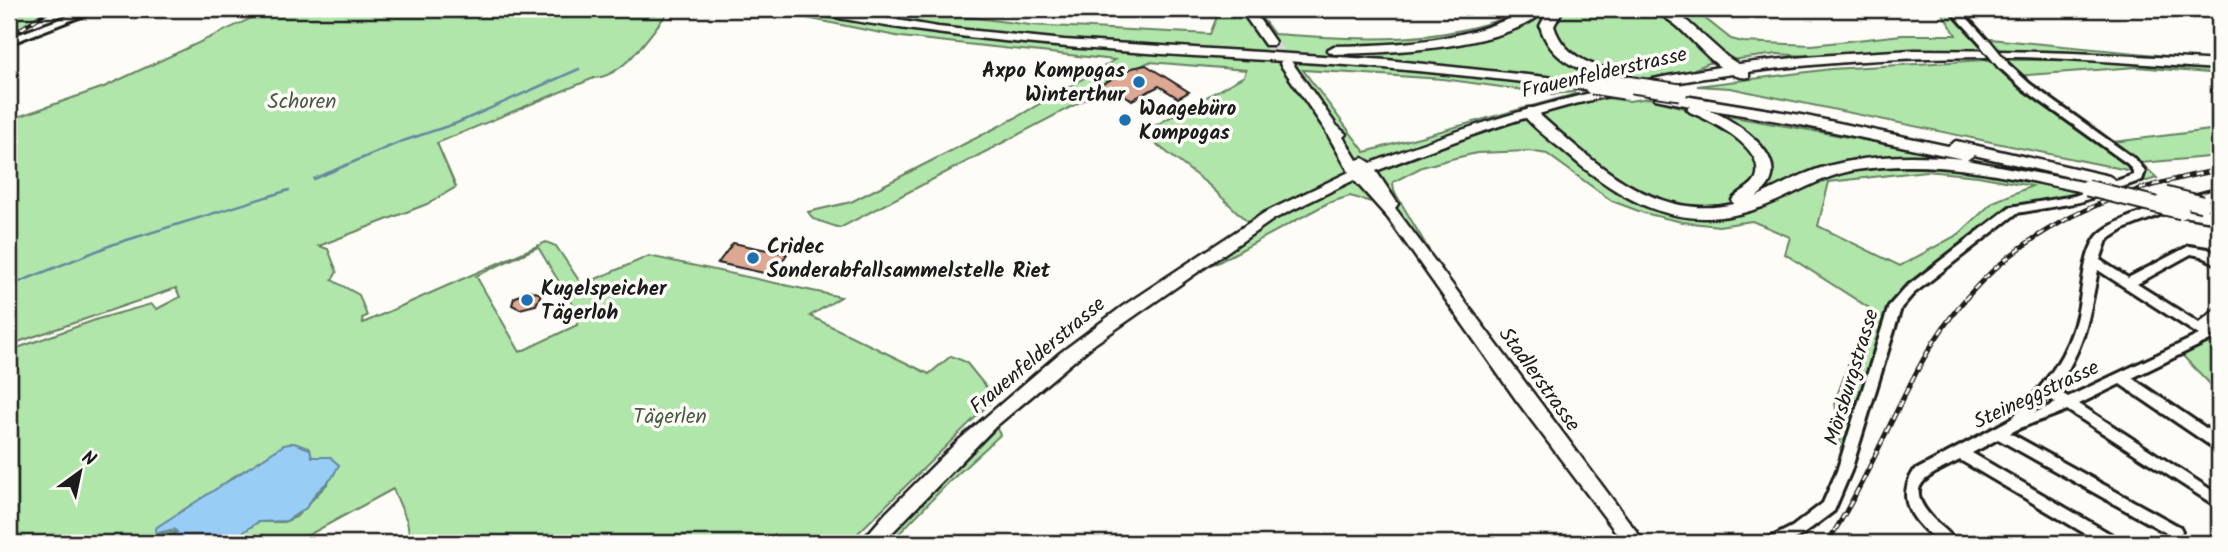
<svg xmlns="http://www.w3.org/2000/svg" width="2228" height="552" viewBox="0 0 2228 552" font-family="Kalam,sans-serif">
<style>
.green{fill:#b0e6a9;stroke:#668162;stroke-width:2;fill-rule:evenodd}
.water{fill:#98cef6;stroke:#66879f;stroke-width:2}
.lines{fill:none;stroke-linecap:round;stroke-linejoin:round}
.stream{stroke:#66879f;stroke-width:2.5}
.building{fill:#dda893;stroke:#1c1c1c;stroke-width:2}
.major-tunnel{stroke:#dbdad6;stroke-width:14;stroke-dasharray:14 7;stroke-linecap:butt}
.minor-casing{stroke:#1c1c1c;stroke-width:6}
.major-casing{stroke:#1c1c1c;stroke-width:5}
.highway-casing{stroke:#1c1c1c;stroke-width:5}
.minor{fill:#fdfcf7;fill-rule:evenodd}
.major{fill:#fdfcf7;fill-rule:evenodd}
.highway{fill:#fdfcf7;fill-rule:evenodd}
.rail-casing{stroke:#1c1c1c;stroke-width:5}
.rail{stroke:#fdfcf7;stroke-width:2.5;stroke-dasharray:7;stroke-linecap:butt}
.minor-bridge-casing{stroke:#1c1c1c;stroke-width:15;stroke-linecap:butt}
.highway-bridge-casing{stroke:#1c1c1c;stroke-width:19;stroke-linecap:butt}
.minor-bridge{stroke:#fdfcf7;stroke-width:10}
.highway-bridge{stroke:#fdfcf7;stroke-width:15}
.poi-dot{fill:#1f6fb2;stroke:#fdfcf7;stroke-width:2.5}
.labels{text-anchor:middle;stroke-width:7;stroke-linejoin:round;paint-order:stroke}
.poi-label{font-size:21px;font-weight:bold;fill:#1c1c1c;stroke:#fdfcf7;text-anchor:start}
.street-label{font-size:21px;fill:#1c1c1c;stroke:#fdfcf7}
.park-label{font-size:21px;fill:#485946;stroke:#fdfcf7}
</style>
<rect width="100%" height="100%" fill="#fdfcf7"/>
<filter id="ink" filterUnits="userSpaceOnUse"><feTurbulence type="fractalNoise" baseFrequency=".0143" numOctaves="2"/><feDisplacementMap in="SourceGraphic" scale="14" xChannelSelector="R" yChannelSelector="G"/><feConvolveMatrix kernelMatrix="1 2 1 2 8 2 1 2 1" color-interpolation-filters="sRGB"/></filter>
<g filter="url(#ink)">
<g class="green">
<path d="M13 9H51L9 37V11Z"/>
<path d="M271 9H671C651 31 626 77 594 78L437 143 456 187 427 204 319 246 328 249 337 272 332 280 359 295 367 316 362 318 363 323 546 242 556 246 582 285 649 256 841 297 810 316 929 374 951 356 966 362 995 398 848 543H411L407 521 393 489 294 543H227L258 522H284L296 517 329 482 327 457H312L309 448 291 443 233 477 161 534 177 531 172 538 158 543H9V351L98 319 151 304 157 309 180 297 176 288 9 345V120L104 87ZM538 247 574 307 588 313 578 319 577 325 520 352 476 276Z"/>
<path d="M762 9H907L1030 25 1210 34 1220 9H1255L1274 34C1357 39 1434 46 1512 15L1505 9H1693L1731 39 1743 42 1812 45 1902 35H1956L1940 9H1954L1980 38 2219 61 2059 51 1924 49 1807 56 1777 54 1709 63 1692 70 1636 81 1594 73 1574 92 1553 94 1443 79 1303 70 1365 152 1575 94 1629 101 1649 98 1719 118 1721 115C1805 129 1887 143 1971 162L1889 165 1956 167 2084 193C2056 201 2029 199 2003 211L1895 306 1889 304 1841 452 1835 401 1869 308 1785 254 1790 237 1752 221 1719 226 1682 222 1644 213 1612 201 1547 154 1529 151 1477 153 1455 158 1422 167 1393 182 1394 191 1429 250 1427 255 1382 205 1350 196 1328 203 1217 263 1193 267 1254 228 1210 186 1142 133 1244 76 1246 70 1149 62 1093 89 1088 98 840 228 813 219 808 212 851 202 1015 118 1115 60 901 37ZM1926 171 1978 176 2032 186 1993 202 1959 234 1900 266 1818 226 1829 182Z"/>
<path d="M1985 60H2096L2219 69V74L2137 67 2014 76 2105 143 2219 129V156L2141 163 2157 178 2147 181 2128 177 2132 171 1730 88 1697 86 1831 69Z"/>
<path d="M2219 327V393L2178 351Z"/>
<path d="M997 428 1000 435 947 484 890 543H883Z"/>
</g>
<path class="water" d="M294 443 310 449 312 457H330L339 465 332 478 316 493 306 508 286 521 258 522 227 543H158L177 532 174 529 158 533 155 531 157 527 284 445Z"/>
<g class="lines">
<g class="stream">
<path d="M314 179 400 142 457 123 579 69"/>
<path d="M9 286 114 244 289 190"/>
</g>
</g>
<g class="building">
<path d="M1146 65 1189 92 1178 98 1159 86 1132 100 1116 89 1103 96 1093 89 1132 68Z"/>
<path d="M733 243 787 254 773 275 718 263Z"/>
<path d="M529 290 541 294 536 305 520 309 512 305 514 298Z"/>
</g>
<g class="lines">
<path class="major-tunnel" d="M1269 42 1286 64"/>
<g class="minor-casing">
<g id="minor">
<path d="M87 9H100L9 44V38Z"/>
<path d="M1949 9H1959L1989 42V46H1983Z"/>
<path d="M2003 62 2007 63 2030 84 2136 160 2145 171 2142 180 2080 202 2017 213 1913 294 1901 308 1851 471 1834 511 1802 535 1787 543H1766L1768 539 1792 527 1823 503 1837 471 1889 306 1905 288 2010 207 2074 196 2133 175V171L2128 164 2022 88 1999 67V63Z"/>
<path d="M2219 189V197L2189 205 2183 201 2185 198Z"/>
<path d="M2169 203 2175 207 2173 210 2126 228 2107 240 2100 260 2128 278 2189 246 2208 249 2219 256V265L2201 256 2191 254 2137 284 2199 323 2215 310 2219 309V320L2213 324 2219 322V332L2211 336 2210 340 2132 378 2219 437V449L2214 448 2120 384 2079 404 2219 495V508L2067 410C2048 419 2028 423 2010 433L2180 527 2182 531 2180 535 2175 537 2170 535 1998 439 1972 453 2119 539 2121 543H2101L1960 460C1927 477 1899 485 1937 523 1944 529 1952 535 1956 543H1939C1915 522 1894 502 1914 471L2011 419C2043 387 2069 356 2078 311 2083 288 2083 257 2096 238 2107 222 2151 209 2169 203ZM2098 270 2199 335 2068 397 2055 389C2085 348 2089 318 2098 270ZM2048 397 2056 403 2034 413Z"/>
</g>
</g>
<g class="major-casing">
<g id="major">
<path d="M9 9H19L9 15Z"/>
<path d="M1240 9H1252L1275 42 1273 45H1265Z"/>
<path d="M1914 50C2016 50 2117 54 2219 61V69C2151 65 2082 58 2013 57 1880 56 1748 66 1618 94 1536 111 1455 140 1376 171L1398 204 1395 208 1645 543H1624L1517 401 1388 218 1354 180 1274 219 1093 345 995 427 882 543H860L886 513 958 441 1060 353 1123 306 1264 213 1349 172 1324 128 1280 64 1281 61H1291L1336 125 1346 134 1343 137 1357 160 1363 158 1371 163C1482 119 1596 87 1713 68 1780 57 1847 54 1914 50Z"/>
</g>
</g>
<g class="highway-casing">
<g id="highway">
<path d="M805 9H832L938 27 1064 40 1387 60 1592 82 1599 86 1592 90C1501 79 1409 69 1318 63 1148 53 980 46 812 13Z"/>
<path d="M1530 9H1547C1508 49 1388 53 1334 54L1327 50 1334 46C1403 45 1468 41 1530 9Z"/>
<path d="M1549 9H1563L1554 26C1564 60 1600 68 1631 76V82C1622 84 1612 80 1603 77 1574 69 1549 57 1540 26Z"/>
<path d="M1654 9H1671L1678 13 1727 57 1749 71V77C1725 82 1694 40 1677 26 1670 20 1661 16 1654 9Z"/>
<path d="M1660 92 1801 115 1948 146 1956 141 2109 176 2117 181 2109 186 1974 155 1967 160 2093 184 2095 188 2087 193C2011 176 1934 158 1856 170 1819 176 1789 199 1753 210 1678 234 1621 201 1566 153 1553 142 1537 131 1526 118L1528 108H1538L1541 116C1596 164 1656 222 1734 204L1732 200C1739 191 1751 188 1756 178 1767 148 1711 121 1690 112L1687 109 1690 106 1655 99V93ZM1707 109 1801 125 1963 159C1916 154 1867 154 1821 168 1799 175 1778 187 1756 197 1803 165 1738 121 1707 109Z"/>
<path d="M2181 206 2219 212V222L2175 215 2173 211Z"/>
</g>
</g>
<use href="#minor" class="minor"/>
<use href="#major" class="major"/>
<use href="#highway" class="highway"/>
<g class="rail-casing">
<g id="rail">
<path d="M9 37 51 9"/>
<path d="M1827 543C1865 485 1889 421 1923 360 1988 243 2092 193 2219 170"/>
</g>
</g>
<use href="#rail" class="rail"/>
<g class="minor-bridge-casing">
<path id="minor-bridge" d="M1986 44 2003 65"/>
</g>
<g class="highway-bridge-casing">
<g id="highway-bridge">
<path d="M1612 82 1680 92"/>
<path d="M1592 86 1624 91"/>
<path d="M2087 188 2181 211"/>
<path d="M2165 195 2202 204"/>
</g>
</g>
<use href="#minor-bridge" class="minor-bridge"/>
<use href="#highway-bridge" class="highway-bridge"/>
</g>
</g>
<g class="poi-dot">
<circle cx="1139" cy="82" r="7"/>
<circle cx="1125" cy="120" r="7"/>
<circle cx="753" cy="258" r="7"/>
<circle cx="527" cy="300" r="7"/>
</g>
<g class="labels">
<g class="poi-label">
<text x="1125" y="77" text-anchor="end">Axpo Kompogas<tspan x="1125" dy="24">Winterthur</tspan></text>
<text x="1139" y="115">Waagebüro<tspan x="1139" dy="24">Kompogas</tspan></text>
<text x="767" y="253">Cridec<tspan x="767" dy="24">Sonderabfallsammelstelle Riet</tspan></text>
<text x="541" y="295">Kugelspeicher<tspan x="541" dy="24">Tägerloh</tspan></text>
</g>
<g class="street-label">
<text transform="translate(1604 72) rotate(-13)" y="7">Frauenfelderstrasse</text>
<text transform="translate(1037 355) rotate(-40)" y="7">Frauenfelderstrasse</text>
<text transform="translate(1851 377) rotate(-73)" y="7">Mörsburgstrasse</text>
<text transform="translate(1540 379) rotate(54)" y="7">Stadlerstrasse</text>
<text transform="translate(2036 394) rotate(-25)" y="7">Steineggstrasse</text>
</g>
<g class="park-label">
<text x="302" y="108">Schoren</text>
<text x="670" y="423">Tägerlen</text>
</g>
</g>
<rect width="2228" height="552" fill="none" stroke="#fdfcf7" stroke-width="35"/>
<rect x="18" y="18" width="2193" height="517" fill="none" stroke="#1c1c1c" stroke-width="2.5" filter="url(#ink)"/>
<g transform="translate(80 472) rotate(33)" stroke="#fdfcf7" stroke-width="5" paint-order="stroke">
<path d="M0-5L12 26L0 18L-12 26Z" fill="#1c1c1c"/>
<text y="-10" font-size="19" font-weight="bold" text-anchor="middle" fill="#1c1c1c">N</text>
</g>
</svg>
